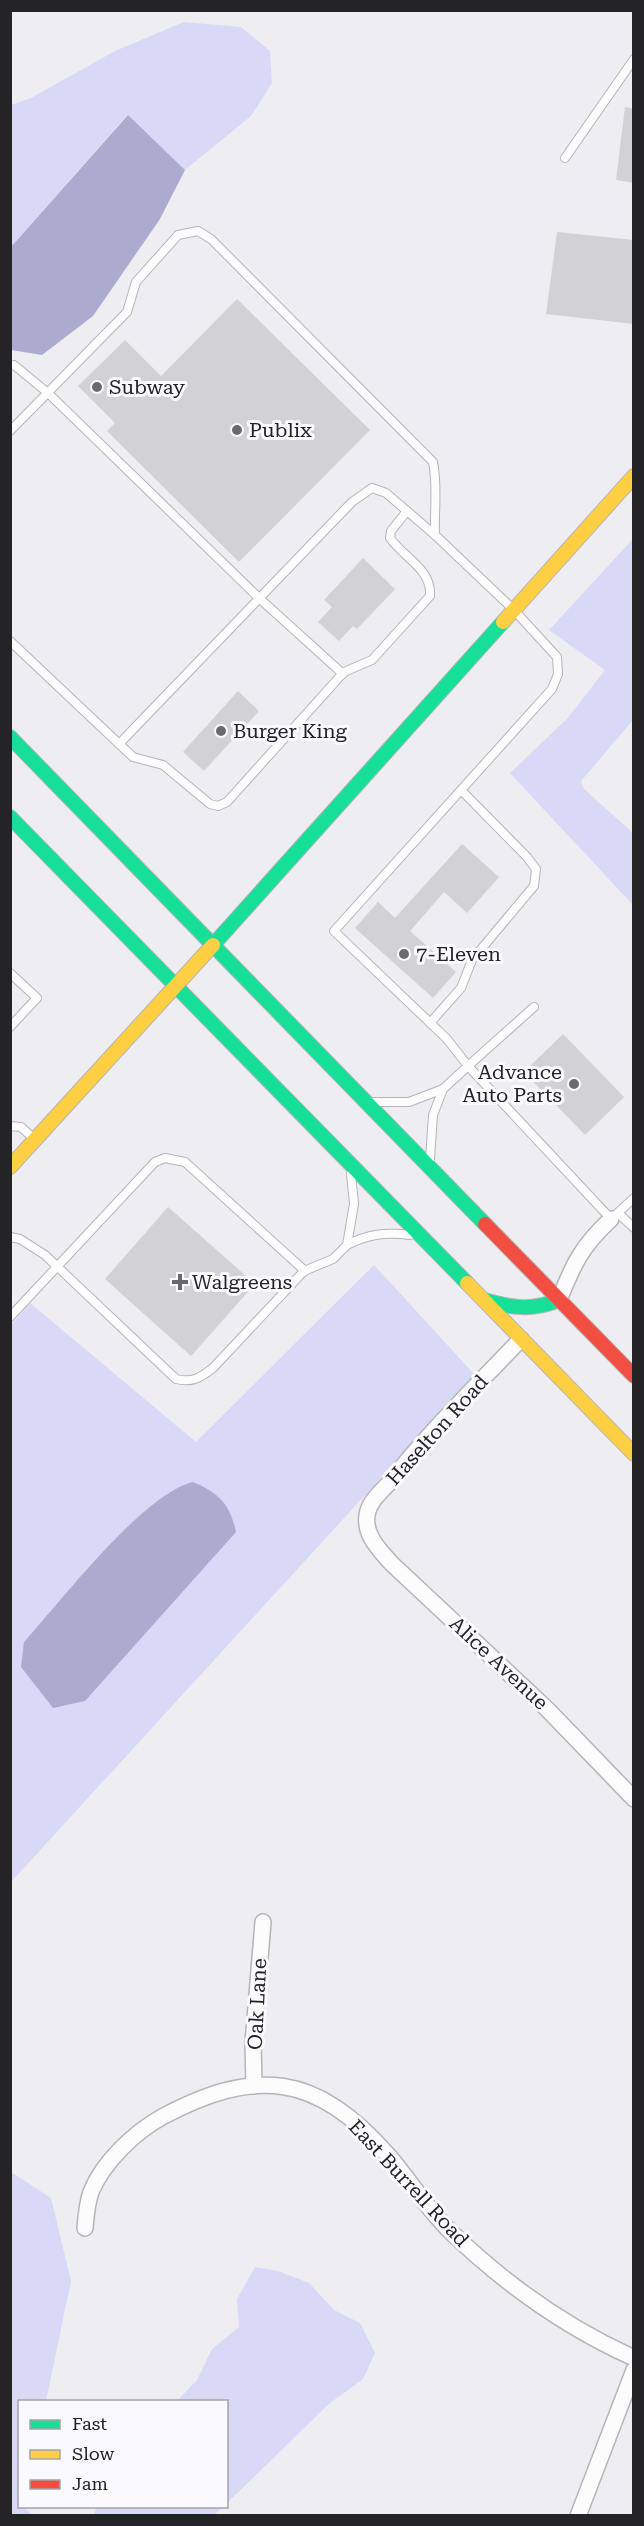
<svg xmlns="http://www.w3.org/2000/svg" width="644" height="2526" viewBox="0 0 644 2526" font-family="'Roboto Serif',serif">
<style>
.green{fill:#d8d9f6}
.water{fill:#aaabce}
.building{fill:#d2d2d5}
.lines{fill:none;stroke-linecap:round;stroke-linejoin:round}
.lane-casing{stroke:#b5b5b9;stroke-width:10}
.street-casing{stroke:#b5b5b9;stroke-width:18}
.fast-casing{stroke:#b5b5b9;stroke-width:16}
.slow-casing{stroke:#b5b5b9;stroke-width:16}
.jam-casing{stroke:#b5b5b9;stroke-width:16}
.lane{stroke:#fcfcfd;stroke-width:8}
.street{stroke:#fcfcfd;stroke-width:15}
.fast{stroke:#16e098;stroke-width:14}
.slow{stroke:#ffcf43;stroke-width:14}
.jam{stroke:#f24e42;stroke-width:14}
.poi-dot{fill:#6a6a6e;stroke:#f9f9fe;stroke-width:2}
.labels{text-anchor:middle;stroke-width:6;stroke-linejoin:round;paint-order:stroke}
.poi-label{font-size:20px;fill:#242427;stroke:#f9f9fe;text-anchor:start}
.street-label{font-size:20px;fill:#242427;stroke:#f9f9fe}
</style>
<rect width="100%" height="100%" fill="#ededf2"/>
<g class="green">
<path d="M184 22 241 27 270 51 272 83 251 116 185 170 127 115 11 247V105L31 98 115 51Z"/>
<path d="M633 539V720L581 781 584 789 633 833V905L510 773 567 719 605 670 549 630Z"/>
<path d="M374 1265 475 1375 11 1882V1325L30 1303 196 1442Z"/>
<path d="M11 2172 51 2198 71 2281 46 2401 20 2402V2506L24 2507 32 2515H11Z"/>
<path d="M255 2267 278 2271 309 2283 334 2310 360 2323 375 2353 363 2379 330 2403 227 2503 226 2402 177 2401 197 2380 212 2349 239 2327 237 2299Z"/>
<path d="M97 2506H223V2507L214 2515H94Z"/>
</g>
<g class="water">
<path d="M128 115 185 170 160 219 93 316 42 355 11 350V247Z"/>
<path d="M193 1482C219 1493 230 1504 236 1532L85 1701 53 1708 21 1667 24 1642C61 1601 143 1494 193 1482Z"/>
</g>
<g class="building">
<path d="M625 107 634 109V183L616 180Z"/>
<path d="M557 232 634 240V324L546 314Z"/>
<path d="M237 299 370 430 239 562 107 431 115 423 78 386 125 340 161 376Z"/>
<path d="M363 558 395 589 357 629 353 626 339 641 318 622 332 607 324 600Z"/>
<path d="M238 691 259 711 204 771 183 752Z"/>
<path d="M462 844 499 877 467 913 444 892 410 931 456 972 433 998 355 928 378 902 395 918Z"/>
<path d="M563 1034 624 1097 585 1135 524 1072Z"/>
<path d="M168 1207 255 1284 191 1356 105 1279Z"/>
</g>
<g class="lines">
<g class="lane-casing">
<g id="lane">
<path d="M565 158 634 59"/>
<path d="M10 366 14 365 48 393 259 598 343 674"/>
<path d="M10 431 127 312 136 282 178 235 198 231 211 239 433 462C438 487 434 510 435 535L513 609 557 657 558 674 552 689 334 931 447 1039 468 1066 534 1007"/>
<path d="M10 641 133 757 163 765 210 804 218 806 227 802 344 672 372 660 430 596C432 569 404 558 390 538L391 531 407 511"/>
<path d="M119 744 352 502 372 488 386 493 435 535"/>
<path d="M10 973 37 998 10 1027"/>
<path d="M430 1023 461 988 472 960 534 886 536 869 527 857 461 790"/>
<path d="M443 1089 468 1066 611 1219 634 1198"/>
<path d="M373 1102H409L443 1089 433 1115 430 1159"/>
<path d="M10 1126 21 1127 32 1137"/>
<path d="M351 1174 354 1204 347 1245C368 1234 385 1232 410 1235"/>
<path d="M618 1213 634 1228"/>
<path d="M10 1237 20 1239 45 1255 176 1379C192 1383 200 1378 213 1368L304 1271 333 1259 347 1245"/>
<path d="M10 1317 155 1162 165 1158 185 1162 305 1271"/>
</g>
</g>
<g class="street-casing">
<g id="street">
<path d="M559 1300C574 1263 581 1247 611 1219"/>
<path d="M521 1339C476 1386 430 1431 390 1482 381 1492 369 1501 367 1515 364 1535 379 1549 391 1563L547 1709 634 1799"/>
<path d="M254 2086 253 2043 263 1922"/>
<path d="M85 2228C86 2216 87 2203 91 2192 103 2162 135 2132 162 2117 256 2067 316 2073 388 2155 409 2179 427 2209 451 2232 505 2284 565 2327 634 2358"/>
<path d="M578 2516 634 2370"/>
</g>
</g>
<g class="fast-casing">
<g id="fast">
<path d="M10 737 485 1224"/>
<path d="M10 817 467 1283"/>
<path d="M213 945 503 622"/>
<path d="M484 1300C512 1308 532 1311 559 1300"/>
</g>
</g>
<g class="slow-casing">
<g id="slow">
<path d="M503 622 634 476"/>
<path d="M10 1167 213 945"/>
<path d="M467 1283 634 1454"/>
</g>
</g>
<g class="jam-casing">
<path id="jam" d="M485 1224 634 1376"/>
</g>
<use href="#lane" class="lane"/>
<use href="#street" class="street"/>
<use href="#fast" class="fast"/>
<use href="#slow" class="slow"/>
<use href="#jam" class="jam"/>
</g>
<g class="poi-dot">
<circle cx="97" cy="387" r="6"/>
<circle cx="237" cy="430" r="6"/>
<circle cx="221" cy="731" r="6"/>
<circle cx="404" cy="954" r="6"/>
<circle cx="574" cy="1084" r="6"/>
<path d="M177 1273h6v6h6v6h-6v6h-6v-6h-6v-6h6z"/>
</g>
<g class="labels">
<g class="poi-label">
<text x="109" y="394">Subway</text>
<text x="249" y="437">Publix</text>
<text x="233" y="738">Burger King</text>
<text x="416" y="961">7-Eleven</text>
<text x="562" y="1079" text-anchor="end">Advance<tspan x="562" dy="23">Auto Parts</tspan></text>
<text x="192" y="1289">Walgreens</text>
</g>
<g class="street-label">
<text transform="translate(437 1430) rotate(-48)" y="7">Haselton Road</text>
<text transform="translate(499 1663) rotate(43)" y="7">Alice Avenue</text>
<text transform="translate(257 2004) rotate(-87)" y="7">Oak Lane</text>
<text transform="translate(409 2183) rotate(47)" y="7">East Burrell Road</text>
</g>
</g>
<rect width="644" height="2526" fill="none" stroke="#242427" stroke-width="24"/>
<rect x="18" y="2400" width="210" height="108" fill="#f9f9fe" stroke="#a4a4a8" stroke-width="1.5"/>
<rect x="30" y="2420" width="30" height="9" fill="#16e098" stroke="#a4a4a8" stroke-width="1.5"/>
<text x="72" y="2430" font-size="18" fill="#242427">Fast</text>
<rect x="30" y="2450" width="30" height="9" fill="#ffcf43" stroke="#a4a4a8" stroke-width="1.5"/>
<text x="72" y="2460" font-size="18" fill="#242427">Slow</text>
<rect x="30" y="2480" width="30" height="9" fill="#f24e42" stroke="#a4a4a8" stroke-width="1.5"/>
<text x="72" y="2490" font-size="18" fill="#242427">Jam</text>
</svg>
